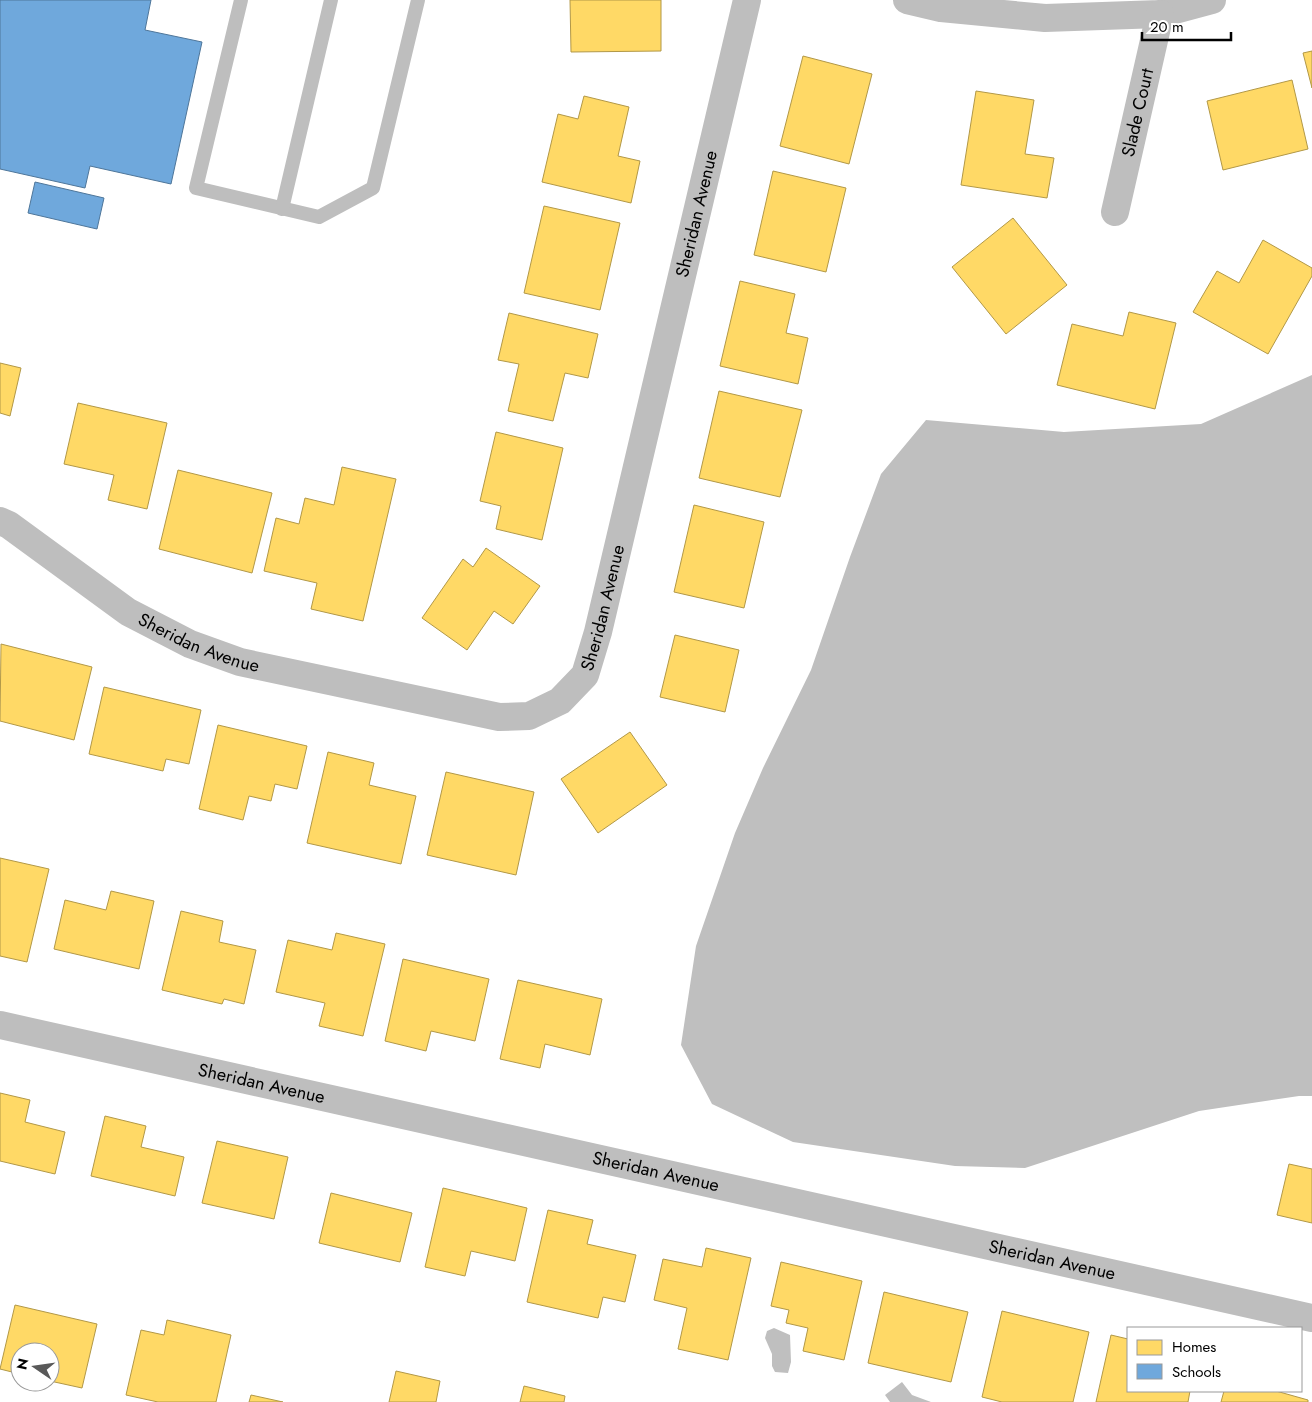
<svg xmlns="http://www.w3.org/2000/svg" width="1312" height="1402" viewBox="0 0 1312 1402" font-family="Jost,sans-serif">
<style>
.water{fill:#bfbfbf}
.homes{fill:#ffd966;stroke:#b29847}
.schools{fill:#6fa8dc;stroke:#4e769a}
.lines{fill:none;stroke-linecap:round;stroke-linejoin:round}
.service{stroke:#bebebe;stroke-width:14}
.minor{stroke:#bebebe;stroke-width:28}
.labels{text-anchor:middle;stroke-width:5;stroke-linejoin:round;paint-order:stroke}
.street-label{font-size:18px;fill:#000;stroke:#fff}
</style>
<rect width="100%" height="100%" fill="#fff"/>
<g class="water">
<path d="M1312 375V1096H1299L1199 1111 1025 1168 955 1166 793 1142 712 1104 681 1045 696 946 735 833 763 768 811 670 850 557 881 474 926 420 1064 432 1201 424Z"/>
<path d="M774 1328 790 1335 791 1362 788 1373 775 1372 772 1366V1354L765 1338 767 1331Z"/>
<path d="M902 1382 912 1395 931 1402H890L885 1395Z"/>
</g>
<g class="homes">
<path d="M570 0H661V51L571 52Z"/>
<path d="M1312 51V88L1303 53Z"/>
<path d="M803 56 872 74 849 164 780 146Z"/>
<path d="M1292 80 1308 149 1223 170 1207 101Z"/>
<path d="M976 91 1034 100 1025 154 1054 158 1047 198 961 185Z"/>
<path d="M584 96 629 107 618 156 640 161 631 203 542 182 558 114 578 119Z"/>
<path d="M773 171 846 188 826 272 754 255Z"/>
<path d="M544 206 620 223 600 310 524 293Z"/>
<path d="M1013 218 1067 285 1006 334 952 267Z"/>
<path d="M1263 240 1312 268V276L1268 354 1193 312 1217 271 1239 283Z"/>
<path d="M740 281 795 294 786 333 808 338 798 384 720 366Z"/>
<path d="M1129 312 1176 323 1155 409 1057 385 1072 324 1123 336Z"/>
<path d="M509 313 598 334 588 378 565 373 553 421 508 411 519 364 498 360Z"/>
<path d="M0 363 21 368 10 416 0 413Z"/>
<path d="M719 391 802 410 780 497 699 478Z"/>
<path d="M78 403 167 423 147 509 108 500 114 475 64 464Z"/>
<path d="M496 432 563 448 542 540 496 529 501 506 480 501Z"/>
<path d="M342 467 396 479 363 621 311 609 317 583 264 571 276 518 299 524 305 498 334 505Z"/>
<path d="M178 470 272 493 252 573 159 549Z"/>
<path d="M694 505 764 522 744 608 674 592Z"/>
<path d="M486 548 540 586 513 624 494 611 467 650 422 618 463 559 473 567Z"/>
<path d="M675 635 739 650 725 712 660 697Z"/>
<path d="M1 644 92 667 74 740 0 721Z"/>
<path d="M104 687 201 710 189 764 166 759 163 771 89 754Z"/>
<path d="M218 725 307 746 297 789 275 784 271 801 249 796 243 820 199 809Z"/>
<path d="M630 732 667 785 598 833 561 779Z"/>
<path d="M328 752 374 763 369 785 416 796 401 864 307 843Z"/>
<path d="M446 772 534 792 516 875 427 855Z"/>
<path d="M0 858 49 869 27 962 0 956Z"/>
<path d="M111 891 154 901 139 969 54 949 65 900 106 910Z"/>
<path d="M181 911 223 921 219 942 256 950 244 1004 224 999 222 1004 162 990Z"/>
<path d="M336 933 385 944 363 1036 319 1026 325 1003 276 992 288 940 332 950Z"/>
<path d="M403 959 489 979 475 1041 431 1031 426 1051 385 1041Z"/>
<path d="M518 980 602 999 590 1055 545 1044 540 1068 500 1059Z"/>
<path d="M0 1093 30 1100 25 1122 65 1132 55 1174 0 1161Z"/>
<path d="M105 1116 146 1126 141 1147 184 1157 175 1196 91 1176Z"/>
<path d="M217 1141 288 1157 274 1219 202 1203Z"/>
<path d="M1289 1164 1312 1169V1223L1277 1215Z"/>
<path d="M443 1188 527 1208 515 1261 471 1251 465 1276 425 1267Z"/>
<path d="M331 1193 412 1213 400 1262 319 1243Z"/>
<path d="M548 1210 593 1220 587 1244 636 1255 625 1302 603 1297 598 1318 527 1302Z"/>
<path d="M706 1248 751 1258 728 1360 678 1349 687 1308 654 1300 663 1259 702 1267Z"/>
<path d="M781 1262 862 1281 844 1360 803 1351 808 1328 786 1323 789 1310 771 1306Z"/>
<path d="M884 1292 968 1312 951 1382 868 1363Z"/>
<path d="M15 1305 97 1324 82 1388 50 1381V1352H20V1374L0 1369Z"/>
<path d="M1002 1311 1089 1332 1073 1402H1002L982 1397Z"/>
<path d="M167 1320 231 1335 216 1402H158L126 1395 141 1330 164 1335Z"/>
<path d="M1111 1335 1128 1339V1391H1190L1188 1402H1096Z"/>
<path d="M396 1371 440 1381 436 1402H389Z"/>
<path d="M524 1386 565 1396 564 1402H520Z"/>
<path d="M1224 1391H1276L1308 1400V1402H1221Z"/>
<path d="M251 1395 283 1402H249Z"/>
</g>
<g class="schools">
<path d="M0 0H151L145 30 202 42 171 184 90 166 85 188 0 169Z"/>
<path d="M35 182 104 198 97 229 28 213Z"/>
</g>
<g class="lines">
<g class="service">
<path d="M241 0 196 188 319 217 373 188 418 0"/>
<path d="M282 209 331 0"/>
</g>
<g class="minor">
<path d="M907 0 941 8 1045 18 1160 14 1212 0"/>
<path id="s1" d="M1115 212 1160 14"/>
<path id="s2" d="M0 521 9 525 128 612 190 644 240 662 499 717 529 716 560 701 585 675 598 632 747 0"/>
<path id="s3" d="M0 1025 1312 1318"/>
</g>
</g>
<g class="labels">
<g class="street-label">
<text dy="6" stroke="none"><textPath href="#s1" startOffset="102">Slade Court</textPath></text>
<text dy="6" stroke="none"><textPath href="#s2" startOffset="1120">Sheridan Avenue</textPath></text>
<text dy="6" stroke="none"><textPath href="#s2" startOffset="715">Sheridan Avenue</textPath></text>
<text dy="6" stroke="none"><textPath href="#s2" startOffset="235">Sheridan Avenue</textPath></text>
<text dy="6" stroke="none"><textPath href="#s3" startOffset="268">Sheridan Avenue</textPath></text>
<text dy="6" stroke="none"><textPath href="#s3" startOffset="672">Sheridan Avenue</textPath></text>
<text dy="6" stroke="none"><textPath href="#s3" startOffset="1078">Sheridan Avenue</textPath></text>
</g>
</g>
<rect x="1127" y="1327" width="175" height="65" fill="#ffffff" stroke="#999999"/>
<rect x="1137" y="1340" width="25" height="15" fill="#ffd966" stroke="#999999"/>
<text x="1172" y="1352" font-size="15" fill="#000000">Homes</text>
<rect x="1137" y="1364" width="25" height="15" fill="#6fa8dc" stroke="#999999"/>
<text x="1172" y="1377" font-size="15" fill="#000000">Schools</text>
<g transform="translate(35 1367) rotate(283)"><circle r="24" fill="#ffffff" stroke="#999999"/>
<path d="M0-4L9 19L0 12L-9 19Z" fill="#595959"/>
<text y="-8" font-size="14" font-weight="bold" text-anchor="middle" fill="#000000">N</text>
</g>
<path d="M1142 32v8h89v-8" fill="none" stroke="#000000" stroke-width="2.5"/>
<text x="1150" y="32" font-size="15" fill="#000000" stroke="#ffffff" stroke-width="4" paint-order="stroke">20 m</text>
</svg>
